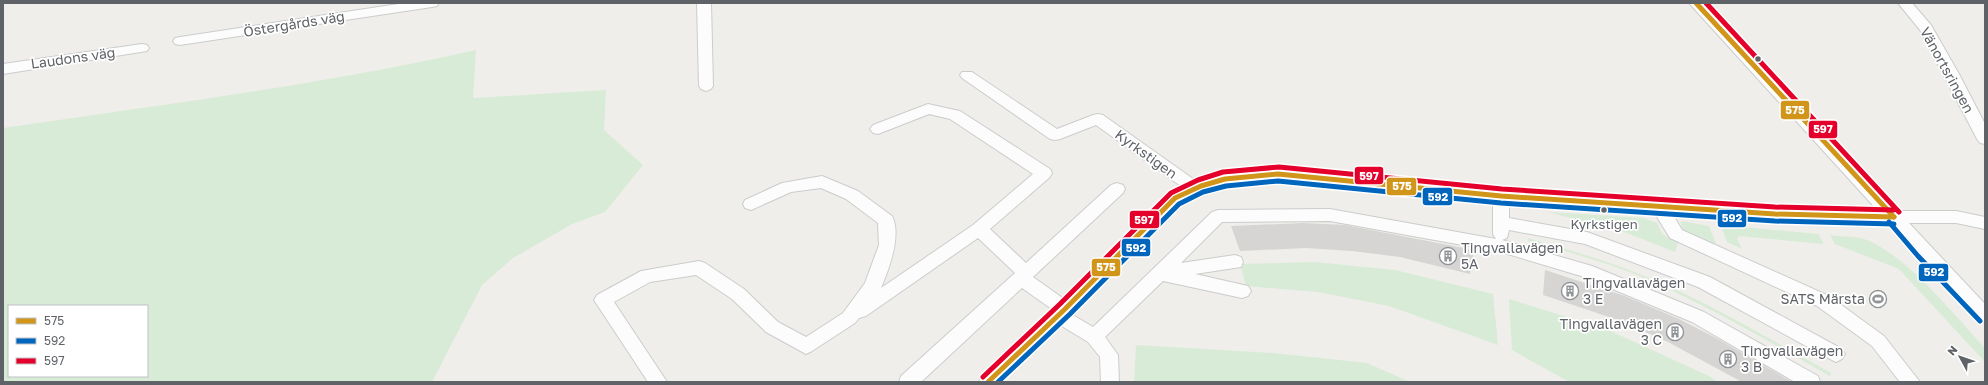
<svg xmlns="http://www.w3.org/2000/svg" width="1988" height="385" viewBox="0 0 1988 385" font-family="'Golos Text',sans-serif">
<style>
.green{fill:#d8ebd6;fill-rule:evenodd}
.building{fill:#d6d5d3}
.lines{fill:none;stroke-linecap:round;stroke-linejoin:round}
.street-casing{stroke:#cbcccc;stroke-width:2}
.street{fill:#fdfcfc;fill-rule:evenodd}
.bus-1-casing{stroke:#fff;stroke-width:8}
.bus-2-casing{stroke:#fff;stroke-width:8}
.bus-3-casing{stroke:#fff;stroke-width:8}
.bus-1{stroke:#d1951a;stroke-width:5}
.bus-2{stroke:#0065bd;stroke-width:5}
.bus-3{stroke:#e4002b;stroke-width:5}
.bus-dot{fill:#5f6368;stroke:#fff;stroke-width:1.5}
.labels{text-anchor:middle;stroke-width:3.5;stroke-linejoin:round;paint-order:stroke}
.bus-label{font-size:13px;fill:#5f6368;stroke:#fff}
.street-label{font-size:14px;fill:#5f6368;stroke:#fff}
.poi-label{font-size:14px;fill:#5f6368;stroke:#fff;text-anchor:start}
.line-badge{stroke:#fff;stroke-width:1.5}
.badge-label{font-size:11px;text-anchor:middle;font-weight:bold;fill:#fff}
</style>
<rect width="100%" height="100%" fill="#efeeea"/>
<g class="green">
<path d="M476 50 473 98 606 90 604 130 643 165 605 212 572 224 513 258 482 285 432 382H3V128C161 105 320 85 476 50ZM9 306H147V376H9Z"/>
<path d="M1548 212 1644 218 1657 223 1662 234 1678 243 1675 252 1627 233Z"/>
<path d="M1681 221 1709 226 1716 244 1682 229Z"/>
<path d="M1721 225 1818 234 1824 244 1739 236 1737 239 1742 249 1727 242Z"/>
<path d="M1830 235C1841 237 1856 236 1867 240 1908 257 1954 315 1985 348V362L1899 269 1835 244Z"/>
<path d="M1528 238C1568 250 1609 261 1649 278 1712 304 1771 340 1831 373L1830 376C1770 342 1712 308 1649 280 1610 263 1569 252 1528 241Z"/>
<path d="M1315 262 1395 270 1493 294 1498 345 1389 306 1318 292 1246 286 1240 264Z"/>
<path d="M1509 299 1606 329 1709 376 1718 382H1569L1512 350Z"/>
<path d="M1136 345 1274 353 1367 363 1410 382H1134Z"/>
</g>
<g class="building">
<path d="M1303 223 1345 225 1474 250 1470 274 1400 257 1352 251 1306 248 1240 251 1231 226Z"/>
<path d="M1545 270 1625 296 1679 319 1718 339 1792 382H1742L1668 342 1618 320 1543 295Z"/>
</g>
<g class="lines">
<g class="street-casing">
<g id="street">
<path d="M405 3H439L437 6 432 7 180 45 175 44 173 41 175 38 180 37Z"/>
<path d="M697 3H711L713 86 711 89 706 91 701 89 699 86Z"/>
<path d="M1689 3H1703L1898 211H1956L1985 217V229L1956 223H1909L1985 304V323L1979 321 1889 223H1836L1672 213 1682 230 1829 296 1884 336 1920 382H1900L1872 346 1817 306 1670 238 1654 212 1509 202V218L1587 232 1710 277 1842 349 1845 354 1842 359 1836 362 1830 359 1698 287 1585 244 1509 230 1507 238 1502 240 1592 266 1704 312 1818 376 1820 382H1795L1692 322 1581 276 1501 252 1330 221 1222 222 1181 263 1235 255 1241 257 1243 262 1241 267 1195 274 1248 286 1251 291 1248 296 1242 298 1163 281 1105 337 1118 355 1119 382H1101L1100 357 1088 342 1060 325 1000 382H979L981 376 1053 310 1022 288 921 382H899L901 376 1015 273 978 238 866 316 859 318 855 323 812 351 806 354 766 332 732 299 696 275 650 282 614 302 667 382H648L594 300 597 295 641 271 699 261 705 263 744 289 778 322 806 337 843 313 865 283 879 245 878 223 846 199 821 188 791 192 751 210 745 208 743 204 745 200 782 183 822 176 858 191 892 216C902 235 889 269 881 288L973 225 1033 174 950 119 929 114 878 134 873 133 870 129 873 125 928 104 955 110 960 111 1050 169 1052 173 1050 177 990 229 1026 263 1111 185 1117 183 1123 185 1125 189 1123 193 1033 277 1064 299 1169 194 1182 187 1096 125 1060 139 1055 140 1050 139 962 78 960 75 962 72H972L1057 129 1093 115 1098 114 1103 115 1196 181 1237 171 1278 168 1501 190 1775 208 1878 211ZM1278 180 1493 201V234L1496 239 1330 209 1218 210 1212 212 1093 327 1071 314 1181 202 1206 190 1225 185Z"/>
<path d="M1898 3H1912L1931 25 1959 74 1985 124V144L1980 143 1977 139 1920 30Z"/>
<path d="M142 44 147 45 149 48 147 51 3 74V64Z"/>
</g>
</g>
<use href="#street" class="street"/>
<g class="bus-1-casing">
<g id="bus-1">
<path d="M1696 3 1894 217"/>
<path d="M988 382 1065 309 1175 198 1201 186 1225 179 1278 174 1501 196 1775 214 1894 217"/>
</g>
</g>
<g class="bus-2-casing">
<g id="bus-2">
<path d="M1889 222 1918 256 1980 321"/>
<path d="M998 382 1070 314 1179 204 1203 192 1226 186 1278 181 1501 203 1775 221 1894 224"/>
</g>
</g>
<g class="bus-3-casing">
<g id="bus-3">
<path d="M1706 3 1899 212"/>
<path d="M983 377 1060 304 1171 193 1198 180 1223 172 1279 167 1502 189 1775 207 1894 210"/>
</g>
</g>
<use href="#bus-1" class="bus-1"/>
<use href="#bus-2" class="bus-2"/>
<use href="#bus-3" class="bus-3"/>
</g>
<defs>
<g id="building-ring" transform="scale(0.9)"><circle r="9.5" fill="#fff" stroke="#919496" stroke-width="1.5"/><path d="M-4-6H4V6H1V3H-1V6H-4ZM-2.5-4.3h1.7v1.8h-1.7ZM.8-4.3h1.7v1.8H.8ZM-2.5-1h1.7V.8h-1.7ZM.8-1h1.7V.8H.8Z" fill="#919496"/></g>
<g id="stadium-ring" transform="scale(0.9)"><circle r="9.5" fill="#fff" stroke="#919496" stroke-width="1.5"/><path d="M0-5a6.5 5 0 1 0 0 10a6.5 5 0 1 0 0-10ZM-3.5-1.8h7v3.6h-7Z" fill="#919496"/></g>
</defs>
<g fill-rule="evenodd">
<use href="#building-ring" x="1448" y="256"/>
<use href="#building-ring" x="1570" y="291"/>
<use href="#stadium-ring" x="1878" y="299"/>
<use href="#building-ring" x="1675" y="332"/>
<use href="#building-ring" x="1728" y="359"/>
</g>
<g class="bus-dot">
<circle cx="1758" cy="59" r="3.5"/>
<circle cx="1604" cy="210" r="3.5"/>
</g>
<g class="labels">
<g class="bus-label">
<text x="1604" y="229">Kyrkstigen</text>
</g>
<g class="street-label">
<text transform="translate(294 24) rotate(-9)" y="5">Östergårds väg</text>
<text transform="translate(73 58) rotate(-8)" y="5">Laudons väg</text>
<text transform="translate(1947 70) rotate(61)" y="5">Vänortsringen</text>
<text transform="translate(1146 154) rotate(36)" y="5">Kyrkstigen</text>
</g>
<g class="poi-label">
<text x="1461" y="253">Tingvallavägen<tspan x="1461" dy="16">5A</tspan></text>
<text x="1583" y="288">Tingvallavägen<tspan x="1583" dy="16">3 E</tspan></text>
<text x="1865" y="304" text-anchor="end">SATS Märsta</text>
<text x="1662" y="329" text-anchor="end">Tingvallavägen<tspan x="1662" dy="16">3 C</tspan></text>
<text x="1741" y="356">Tingvallavägen<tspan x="1741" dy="16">3 B</tspan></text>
</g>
</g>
<g class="line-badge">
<rect x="1780" y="100" width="30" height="20" rx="4" fill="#d1951a"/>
<rect x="1808" y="120" width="30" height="19" rx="4" fill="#e4002b"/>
<rect x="1354" y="166" width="30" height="19" rx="4" fill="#e4002b"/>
<rect x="1386" y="177" width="31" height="19" rx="4" fill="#d1951a"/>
<rect x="1422" y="187" width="31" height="19" rx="4" fill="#0065bd"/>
<rect x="1717" y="209" width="30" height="19" rx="4" fill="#0065bd"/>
<rect x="1129" y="210" width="31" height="19" rx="4" fill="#e4002b"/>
<rect x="1121" y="238" width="30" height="19" rx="4" fill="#0065bd"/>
<rect x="1091" y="258" width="30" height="19" rx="4" fill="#d1951a"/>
<rect x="1918" y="263" width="31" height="19" rx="4" fill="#0065bd"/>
</g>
<g class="badge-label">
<text x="1795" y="114">575</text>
<text x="1823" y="133">597</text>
<text x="1369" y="180">597</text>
<text x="1402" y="190">575</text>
<text x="1438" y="201">592</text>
<text x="1732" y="222">592</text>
<text x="1144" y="224">597</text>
<text x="1136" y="252">592</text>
<text x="1106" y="271">575</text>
<text x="1934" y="276">592</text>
</g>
<rect width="1988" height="385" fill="none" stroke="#5f6368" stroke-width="8"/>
<rect x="8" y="305" width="140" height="72" fill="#ffffff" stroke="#bfc1c3"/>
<rect x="16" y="318" width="20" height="6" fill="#d1951a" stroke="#bfc1c3"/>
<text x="44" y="325" font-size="12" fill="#5f6368">575</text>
<rect x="16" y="338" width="20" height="6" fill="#0065bd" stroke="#bfc1c3"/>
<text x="44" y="345" font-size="12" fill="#5f6368">592</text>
<rect x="16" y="358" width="20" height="6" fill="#e4002b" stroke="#bfc1c3"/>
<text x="44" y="365" font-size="12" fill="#5f6368">597</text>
<g transform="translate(1960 357) rotate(310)" stroke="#ffffff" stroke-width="3" paint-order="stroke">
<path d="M0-3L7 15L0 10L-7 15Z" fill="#5f6368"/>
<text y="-6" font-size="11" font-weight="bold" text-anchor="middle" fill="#5f6368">N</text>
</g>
</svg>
